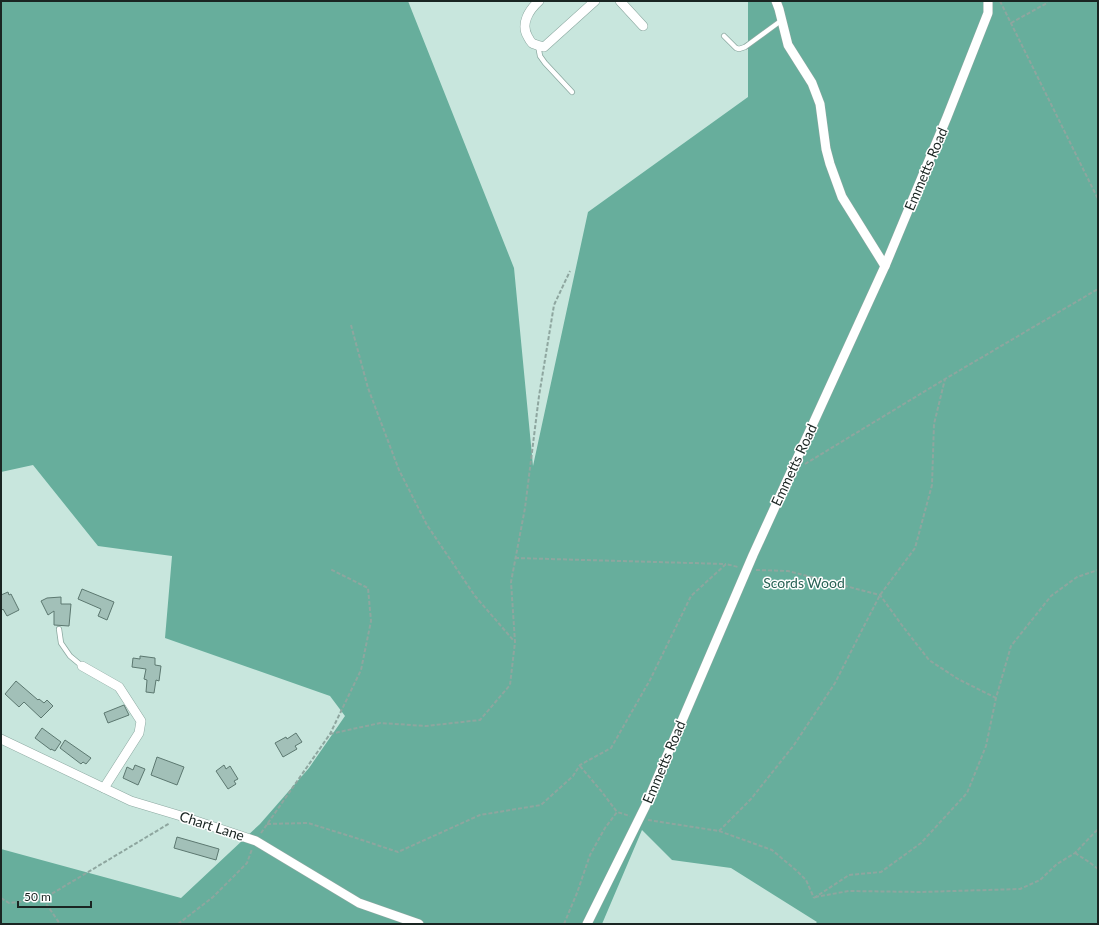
<svg xmlns="http://www.w3.org/2000/svg" width="1099" height="925" viewBox="0 0 1099 925" font-family="Lato,sans-serif">
<style>
.forest{fill:#67ae9c}
.building{fill:#a2c0b8;stroke:#5c7870}
.lines{fill:none;stroke-linecap:round;stroke-linejoin:round}
.service-casing{stroke:#8ca9a1;stroke-width:6}
.minor-casing{stroke:#8ca9a1;stroke-width:10}
.path{stroke:#8ea69f;stroke-width:2;stroke-dasharray:4 2;stroke-linecap:butt}
.service{stroke:#fff;stroke-width:4.5}
.minor{stroke:#fff;stroke-width:9}
.labels{text-anchor:middle;stroke-width:3;stroke-linejoin:round;paint-order:stroke}
.street-label{font-size:14px;fill:#1a2522;stroke:#fff}
.park-label{font-size:14px;fill:#286255;stroke:#fff}
</style>
<rect width="100%" height="100%" fill="#c8e6dd"/>
<path class="forest" d="M1 1H408L514 268 533 466 588 212 748 97V1H1098V924H815L817 922 731 868 672 860 642 830 602 924H1V849L181 898 260 824 309 768 345 716 330 696 165 638 172 556 98 546 33 465 1 472Z"/>
<g class="building">
<path d="M82 589 114 602 107 620 98 616 101 609 78 599Z"/>
<path d="M8 592 9 595 11 594 19 610 7 616 3 609 1 611V595Z"/>
<path d="M61 597V604H71L69 626 54 625V611L48 615 41 601 47 598Z"/>
<path d="M140 656 155 658V665L161 666 159 681 156 680 154 693 146 692 147 680 144 679 146 669 132 667 133 658 140 659Z"/>
<path d="M16 681 38 700 39 699 44 703 47 700 53 706 41 718 24 702 19 707 5 694Z"/>
<path d="M124 705 129 715 108 723 104 713Z"/>
<path d="M42 728 61 742 55 751 51 749V750L35 738Z"/>
<path d="M296 733 302 742 295 746 297 749 283 757 275 743 286 737 287 739Z"/>
<path d="M65 740 91 758 86 764 83 762 81 764 60 748Z"/>
<path d="M157 757 184 767 177 785 151 775Z"/>
<path d="M135 765 145 769 138 785 123 778 127 767 133 770Z"/>
<path d="M224 765 226 769 230 766 238 779 234 781 236 784 228 789 216 771Z"/>
<path d="M177 837 219 849 216 860 174 848Z"/>
</g>
<g class="lines">
<g class="service-casing">
<g id="service">
<path d="M724 36 736 48 739 49 745 47 782 20"/>
<path d="M538 45 540 56 545 63 572 92"/>
<path d="M59 629 61 643 70 656 82 666"/>
</g>
</g>
<g class="minor-casing">
<g id="minor">
<path d="M539 1C529 10 520 24 528 37 529 39 530 41 532 43 535 45 541 46 544 47L595 1"/>
<path d="M620 1 643 26"/>
<path d="M776 1 779 9 788 45 812 83 820 104 826 149 830 164 842 197 885 266"/>
<path d="M82 666 119 687 141 721 139 733 104 788"/>
<path d="M1 739 131 801 181 816 256 841 359 903 419 924"/>
<path d="M587 924 645 807 753 555 885 266 947 117 988 13V1"/>
</g>
</g>
<g class="path">
<path d="M1000 1 1098 199"/>
<path d="M1011 23 1047 3V1"/>
<path d="M351 325 368 388 399 470 427 525 475 596 514 641"/>
<path d="M805 464 945 379 1098 289"/>
<path d="M515 558 726 564"/>
<path d="M756 570 788 571 880 595 904 628 929 660 958 679 996 698"/>
<path d="M330 734 380 723 426 726 480 720 510 685 515 642 511 582 525 508 539 396 554 305 570 271"/>
<path d="M580 766 602 792 617 812"/>
<path d="M648 820 719 831 772 850 797 871 806 880 814 898"/>
<path d="M267 824 308 823 356 838 398 852 480 815 541 805 573 776 580 765 611 748 650 680 672 635 691 596 726 564 738 567"/>
<path d="M719 831 751 799 794 745 835 683 864 626 880 595 915 548 932 485 934 424 945 379"/>
<path d="M261 833 330 734 361 670 371 621 368 588 330 569"/>
<path d="M1075 853 1089 862 1098 869"/>
<path d="M815 897 849 891 920 892 1020 889 1040 880 1057 864 1075 853 1098 829"/>
<path d="M1 898 9 903 43 899 170 823"/>
<path d="M814 898 849 875 881 872 921 843 967 793 986 746 996 698 1011 646 1051 596 1077 577 1098 570"/>
<path d="M43 899 60 924"/>
<path d="M178 924 213 897 247 863 252 849"/>
<path d="M564 924 577 893 590 855 605 828 617 812 630 816"/>
</g>
<use href="#service" class="service"/>
<use href="#minor" class="minor"/>
</g>
<g class="labels">
<g class="street-label">
<text transform="translate(926 169) rotate(-67)" y="5">Emmetts Road</text>
<text transform="translate(794 465) rotate(-65)" y="5">Emmetts Road</text>
<text transform="translate(664 762) rotate(-67)" y="5">Emmetts Road</text>
<text transform="translate(212 826) rotate(18)" y="5">Chart Lane</text>
</g>
<g class="park-label">
<text x="804" y="588">Scords Wood</text>
</g>
</g>
<rect width="1099" height="925" fill="none" stroke="#1a2522" stroke-width="4"/>
<path d="M18 901v6h73v-6" fill="none" stroke="#1a2522" stroke-width="2"/>
<text x="24" y="901" font-size="12" fill="#1a2522" stroke="#ffffff" stroke-width="3" paint-order="stroke">50 m</text>
</svg>
